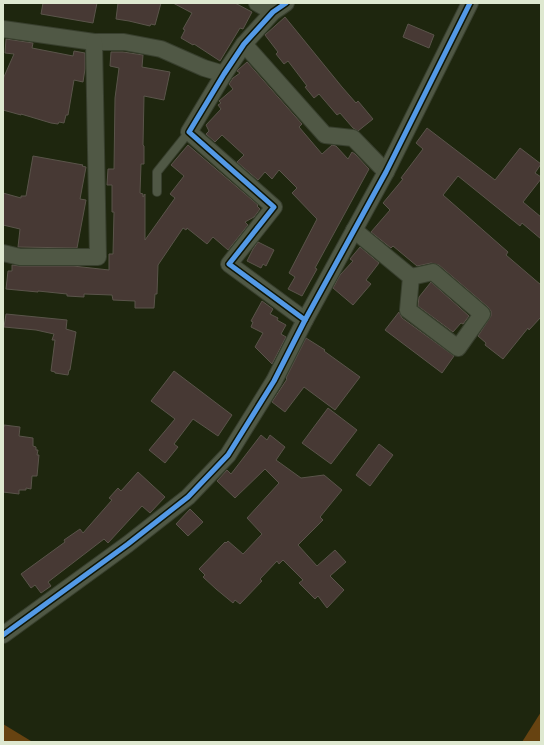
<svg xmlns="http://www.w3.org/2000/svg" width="544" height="745" viewBox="0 0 544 745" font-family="'Open Sans',sans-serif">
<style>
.green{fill:#674311}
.building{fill:#473934;stroke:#5a544a}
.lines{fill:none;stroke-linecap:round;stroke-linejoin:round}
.lane-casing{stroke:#383f2e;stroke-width:10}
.street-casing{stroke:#383f2e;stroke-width:18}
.lane{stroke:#505845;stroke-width:8}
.street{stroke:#505845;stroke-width:16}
.cycleway-casing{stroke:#0f1605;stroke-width:8}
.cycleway{stroke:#5399e6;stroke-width:5}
</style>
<rect width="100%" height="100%" fill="#1e260e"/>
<g class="green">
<path d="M541 712V742H522Z"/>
<path d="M3 724 31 741V742H3Z"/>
</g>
<g class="building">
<path d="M43 3H97L93 23 41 14Z"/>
<path d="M118 3H161L155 25 151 24 150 26 129 21 116 19Z"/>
<path d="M173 3H235L252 12 243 29 240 28 220 61 194 44 193 45 181 38 185 30 183 29 192 13Z"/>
<path d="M285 17 342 87 356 103 358 101 373 119 358 131 353 128 340 113 337 115 319 94 314 98 305 87 307 86 288 61 284 64 276 54 278 52 265 35Z"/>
<path d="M408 24 434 35 429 48 403 37Z"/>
<path d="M6 39 33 43 32 48 73 56 74 51 85 53V69L83 82 74 80 68 115H66L64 123 59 122 58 124 51 123 21 114V115L3 110V79L14 54 5 53Z"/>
<path d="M111 52H123L143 55 142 67 170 72 164 100 144 96 143 145 144 146V164H141L140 193 143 194V197L145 194V240L175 198 170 194 184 176 171 165 188 145 258 205 257 206 260 209 254 217 245 222 248 225 228 250 213 237 207 244 187 228 186 230 183 228 158 265 157 294H155L154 308H135V301L113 300 112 295 84 294V297L67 296V294L38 291V292L6 289 8 271H12V265L20 266H73L109 270V254H113L114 212H112V185H107L108 169H114L115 98 119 68 110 66Z"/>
<path d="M247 62 302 124 299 127 322 154 332 145 336 146 348 159 352 152 355 154 369 169 315 268 317 269 302 296 288 289 295 277 289 273 317 219 292 193 297 188 279 170 272 179 265 172 258 180 237 162 244 155 222 135 215 142 206 134 209 131 206 125 221 109 218 105 221 103 219 101 233 89 229 84 233 78 240 73 237 71 239 69Z"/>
<path d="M427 128 495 180 520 148 541 164 535 173 541 177V179L523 202 541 217V239L522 223 520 226 458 176 443 195 508 252 506 255 541 285V317L529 330 528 328 503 359 485 345 486 343 478 336 491 316V311L488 307 439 265 431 263 417 266 393 246 391 248 371 232 390 210 383 203 403 179 401 178 423 149 416 143Z"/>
<path d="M33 156 83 165 82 166 86 167 80 199 86 200 77 248 18 247 20 229 3 225V193L21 198V196H26Z"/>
<path d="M258 242 274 250 266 266 263 264 261 268 247 261 253 249Z"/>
<path d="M360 247 379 263 366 280 371 284 353 305 333 288 340 275 353 261 350 259Z"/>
<path d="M431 282 469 316 463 324 461 323 453 332 418 306 419 297Z"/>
<path d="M262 301 273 309 270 314 278 318 277 320 286 325 281 334 286 337 272 364 255 347 263 333 251 327 253 322 251 321Z"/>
<path d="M399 312 402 318 454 356 442 373 385 330Z"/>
<path d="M6 314 67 320 66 329 76 332 70 370H69L68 375 55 373V372L51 371 55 340H52L54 334 36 330 4 327Z"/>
<path d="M306 338 325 350 324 351 360 377 335 410 304 387 285 412 272 402 287 379 286 378Z"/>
<path d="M174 371 232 415 218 436 193 419 174 444 178 447 165 463 149 450 175 419 151 401Z"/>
<path d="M328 408 357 430 331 464 302 443Z"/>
<path d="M4 425 20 427 19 436 33 438V446L36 447V450H38L37 455H39L37 476H32L31 489 26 488V490H19V494L3 492V427H4Z"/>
<path d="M261 435 267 440 270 435 285 447 276 460 301 478 324 475 342 490 320 517 323 520 298 545 317 566 335 550 346 562 330 576 344 590 327 608 318 596 315 599 299 583 303 580 283 560 279 564 277 561 260 579 262 581 240 604 235 600 233 603 216 589 203 577 205 575 199 569 225 542 226 543 228 541 243 554 262 534 247 518 279 483 265 469 235 498 217 481 227 470 231 474Z"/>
<path d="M379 444 393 455 370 486 356 475Z"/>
<path d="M138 472 165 497 150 513 142 506 108 543 104 539 48 582 51 586 41 593 35 585 31 588 21 574 65 542 64 540 80 529 83 533 112 500 109 498 118 488 121 491Z"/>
<path d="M190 509 203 522 188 536 176 524Z"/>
</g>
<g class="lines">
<g class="lane-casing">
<path id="lane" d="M157 192V172L189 132"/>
</g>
<g class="street-casing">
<g id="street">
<path d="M257 3 273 12"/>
<path d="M286 3 273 12 244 44 224 74 189 132 274 207 229 264 305 320"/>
<path d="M3 29 94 42H124L161 49 204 68 224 74"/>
<path d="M244 44 325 135 353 138 386 172"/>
<path d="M354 230 411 277 433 272 482 314 458 348 408 310 411 277"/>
<path d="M3 253 20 257H98L94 42"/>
<path d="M3 635 128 544 188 497 228 455 274 381 305 320 386 172 470 3"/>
</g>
</g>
<use href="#lane" class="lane"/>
<use href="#street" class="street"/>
<g class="cycleway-casing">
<g id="cycleway">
<path d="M286 3 273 12 244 44 224 74 189 132 274 207 229 264 305 320"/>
<path d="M3 635 128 544 188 497 228 455 274 381 305 320 386 172 470 3"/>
</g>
</g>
<use href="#cycleway" class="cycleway"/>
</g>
<rect width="544" height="745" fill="none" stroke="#dee8d0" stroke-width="8"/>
</svg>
